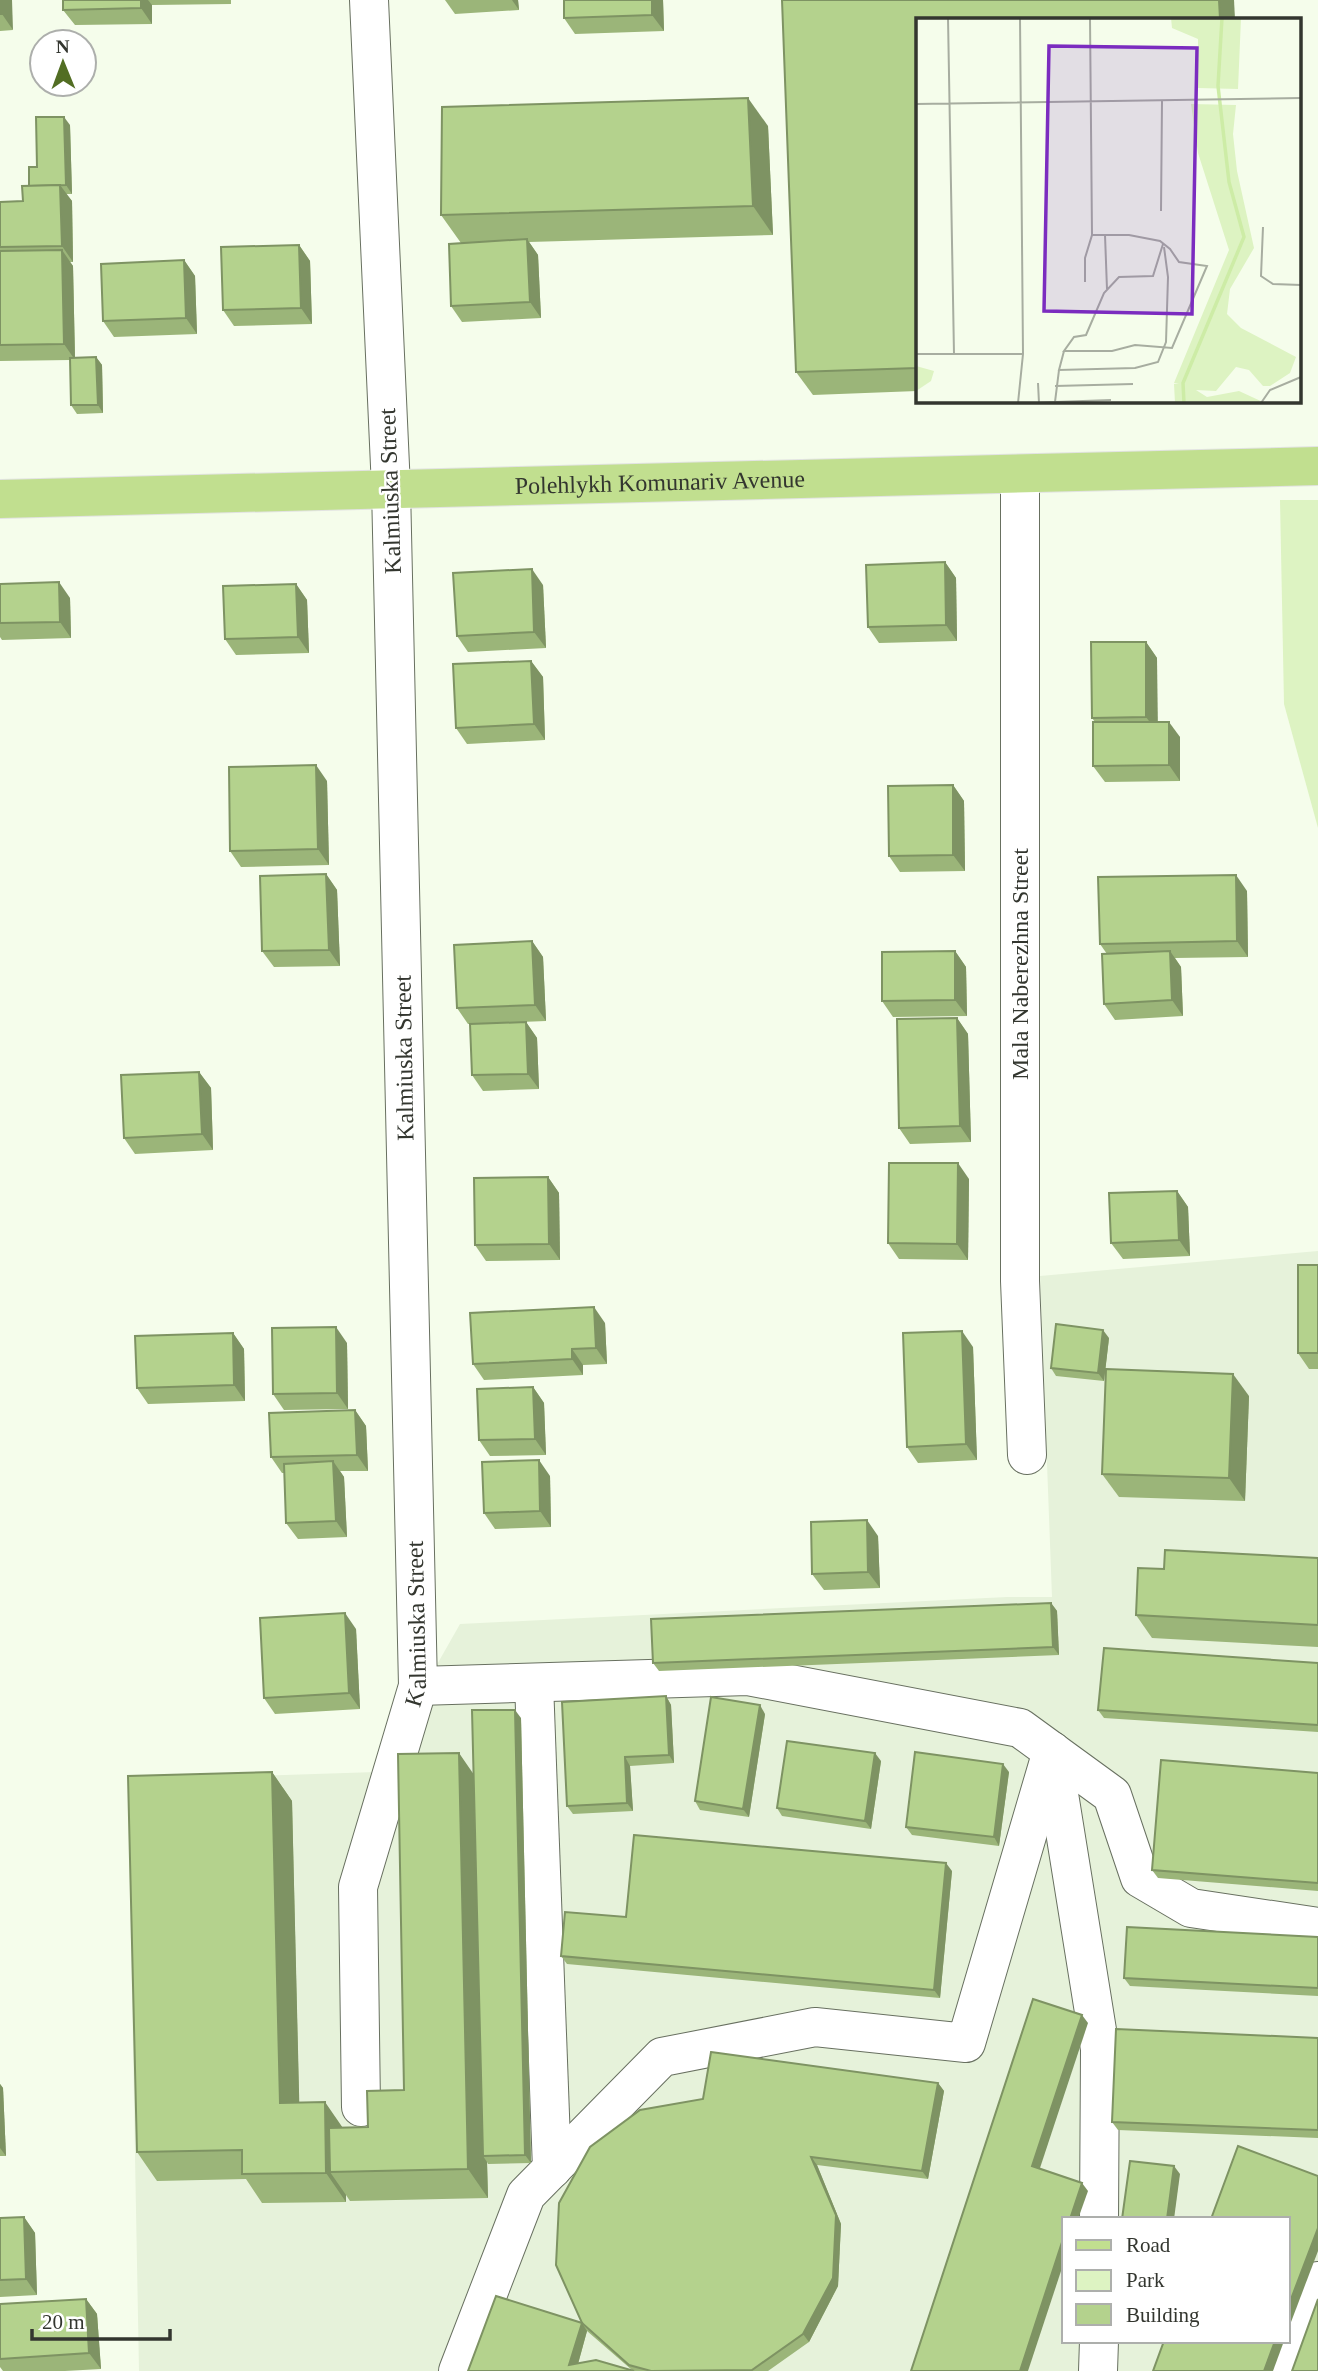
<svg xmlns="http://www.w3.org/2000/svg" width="1318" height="2371" viewBox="0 0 1318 2371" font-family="Georgia,serif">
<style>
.built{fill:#e6f2da;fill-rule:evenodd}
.green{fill:#ddf3c2}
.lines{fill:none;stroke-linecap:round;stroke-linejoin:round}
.minor-casing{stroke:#687060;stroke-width:40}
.major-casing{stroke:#e2e3e2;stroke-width:40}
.minor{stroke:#fff;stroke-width:38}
.major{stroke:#c1df8f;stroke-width:38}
.wall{fill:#9bb579;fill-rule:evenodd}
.shaded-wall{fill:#7e9363}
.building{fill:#b4d28d;stroke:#7e9363;stroke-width:2}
.labels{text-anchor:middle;stroke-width:5;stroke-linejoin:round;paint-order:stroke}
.street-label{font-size:24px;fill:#33362f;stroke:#fff}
.inset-river{fill:none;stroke:#cdeca6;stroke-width:3.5}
.inset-road{fill:none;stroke:#a7ada0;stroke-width:2}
.view{fill:#7b2cbf;fill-opacity:0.15;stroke:#7b2cbf;stroke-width:3.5}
.inset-edge{fill:none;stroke:#33362f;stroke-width:3.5}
</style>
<rect width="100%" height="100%" fill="#f5fdeb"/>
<path class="built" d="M1318 1251V2371H139L128 1780 376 1772 460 1624 1007 1597H1052L1040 1276ZM1064 2219H1288V2341H1064Z"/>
<path class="green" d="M1280 500H1318V828L1284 704Z"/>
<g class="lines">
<g class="minor-casing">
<g id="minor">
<path d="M1020 474V1281L1027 1455"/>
<path d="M534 1683 552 2169"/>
<path d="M418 1686 748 1676 1020 1728 1112 1795 1140 1878 1191 1908 1318 1927"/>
<path d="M1054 1763 1100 2049 1099 2219"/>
<path id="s1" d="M361 2107 358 1887 418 1686 391 488 369 0"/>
<path d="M458 2371 526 2195 662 2057 815 2027 966 2043 1052 1751"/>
<path d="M1098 2371 1099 2341"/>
<path d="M1285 2371 1318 2281"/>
</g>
</g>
<g class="major-casing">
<g id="major">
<path id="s2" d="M0 499 1318 466"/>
</g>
</g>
<use href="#minor" class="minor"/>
<use href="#major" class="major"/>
</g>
<g class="wall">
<path d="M0 0 13 30 0 31Z"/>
<path d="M63 0H231V4L152 5V24L75 25 63 10Z"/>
<path d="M445 0H518L519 10 455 14Z"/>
<path d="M663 0 664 31 575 34 564 18Z"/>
<path d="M917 19V391L813 395 796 372Z"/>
<path d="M70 125 72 194H66L72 201 73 262H70L73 266 75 358 96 357 102 365 103 413 77 414 71 405 70 360 0 361V202L23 201 37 167Z"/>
<path d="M768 126 773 235 529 242 538 255 541 318 462 322 451 306 461 243 441 215Z"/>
<path d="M299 245 310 261 312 324 234 326 223 310Z"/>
<path d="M184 260 195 276 197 334 114 337 103 321Z"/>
<path d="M945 562 956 578 957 641 879 643 868 627Z"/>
<path d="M0 584 70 598 71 638 2 640 0 637Z"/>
<path d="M296 584 307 600 309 653 236 655 225 639Z"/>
<path d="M543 585 546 648 468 652 457 636Z"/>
<path d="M1146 642 1157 658V722L1180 737V781L1105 782 1093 766 1095 722 1092 718Z"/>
<path d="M531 661 543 677 545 740 467 744 456 728Z"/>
<path d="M327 781 329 865 241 867 230 851Z"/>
<path d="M953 785 964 801 965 871 900 872 889 856Z"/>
<path d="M326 874 337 890 340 966 274 967 262 951Z"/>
<path d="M1247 891 1248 957 1175 958 1181 967 1183 1016 1115 1020 1104 1004 1107 954 1100 944Z"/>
<path d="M532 941 543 957 546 1021 473 1024 526 1022 537 1038 539 1089 483 1091 472 1075 470 1024H468L457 1008Z"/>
<path d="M955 951 966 967 967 1016 893 1017 882 1001Z"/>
<path d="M957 1018 968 1034 971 1142 910 1144 899 1128Z"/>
<path d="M199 1072 211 1088 213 1150 135 1154 124 1138Z"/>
<path d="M548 1177 559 1193 560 1260 486 1261 475 1245Z"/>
<path d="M969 1179 968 1260 899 1259 888 1243Z"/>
<path d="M1177 1191 1188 1207 1190 1256 1123 1259 1111 1243Z"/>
<path d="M1318 1265V1369H1309L1298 1353Z"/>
<path d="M605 1323 607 1364 583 1365V1375L484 1380 473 1364Z"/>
<path d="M233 1333 244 1349 245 1401 148 1404 137 1388Z"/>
<path d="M1109 1338 1104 1381 1056 1376 1051 1368Z"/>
<path d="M347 1343 348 1409 284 1410 273 1394Z"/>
<path d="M973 1347 977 1460 918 1463 907 1447Z"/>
<path d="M533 1387 544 1403 546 1455 490 1456 479 1440Z"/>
<path d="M1249 1396 1245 1501 1119 1497 1102 1474Z"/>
<path d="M355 1410 366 1426 368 1471H340L344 1477 347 1537 298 1539 286 1523 285 1473H282L271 1457Z"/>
<path d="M550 1476 551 1527 495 1529 484 1513Z"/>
<path d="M878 1536 880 1588 824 1590 812 1574Z"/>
<path d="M1318 1558V1647L1152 1638 1136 1615 1164 1569Z"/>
<path d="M1051 1603 1057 1611 1059 1655 659 1671 653 1663Z"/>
<path d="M356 1629 360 1709 275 1714 264 1698Z"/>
<path d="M1318 1663V1732L1104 1718 1098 1710Z"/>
<path d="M666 1696 671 1705 674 1763 630 1766 633 1811 573 1814 567 1806Z"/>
<path d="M765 1714 749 1817 700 1810 695 1801Z"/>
<path d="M521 1718 531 2163 488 2164 487 2162 488 2198 350 2201 346 2195V2202L262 2203 246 2179 157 2181 137 2152 272 1772 292 1801 299 2103 342 2127H368L404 2090 473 1774Z"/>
<path d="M881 1761 871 1829 782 1816 777 1808Z"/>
<path d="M1009 1772 999 1846 912 1835 906 1827Z"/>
<path d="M1318 1773V1891L1158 1878 1152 1870Z"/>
<path d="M952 1871 940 1998 567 1964 561 1956 626 1917Z"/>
<path d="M1318 1937V1996L1130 1986 1124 1978Z"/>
<path d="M1318 2038V2138L1118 2130 1112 2122Z"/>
<path d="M938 2083 944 2091 928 2179 817 2165 841 2224 838 2286 809 2342 768 2371H468L582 2323 556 2265ZM587 2331 632 2370 578 2364Z"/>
<path d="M0 2084 3 2088 6 2156H0Z"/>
<path d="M24 2217 35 2233 37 2295 0 2297V2218Z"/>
<path d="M86 2299 97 2314 101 2369 65 2371H3L0 2367V2304Z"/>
</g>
<g class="shaded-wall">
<path d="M2 0H12L13 30 2 14Z"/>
<path d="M141 0H148L152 5V24L141 8Z"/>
<path d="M512 0H518L519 10Z"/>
<path d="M652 0H663L664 31 652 15Z"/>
<path d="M1219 0H1234L1235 19H1220Z"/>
<path d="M748 98 768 126 773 235 753 206Z"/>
<path d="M64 117 70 125 72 194 66 185Z"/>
<path d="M60 185 72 201 73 262 62 246Z"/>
<path d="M527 239 538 255 541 318 530 302Z"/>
<path d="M299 245 310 261 312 324 301 308Z"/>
<path d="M62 250 73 266 75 360 64 344Z"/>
<path d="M184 260 195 276 197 334 186 318Z"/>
<path d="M96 357 102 365 103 413 98 405Z"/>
<path d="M945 562 956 578 957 641 946 625Z"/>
<path d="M532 569 543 585 546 648 534 632Z"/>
<path d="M59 582 70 598 71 638 60 622Z"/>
<path d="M296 584 307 600 309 653 298 637Z"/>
<path d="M1146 642 1157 658 1158 733 1146 717Z"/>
<path d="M531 661 543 677 545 740 534 724Z"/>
<path d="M1169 722 1180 737V781L1169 765Z"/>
<path d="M316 765 327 781 329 865 318 849Z"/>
<path d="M953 785 964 801 965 871 953 855Z"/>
<path d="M326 874 337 890 340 966 329 950Z"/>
<path d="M1236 875 1247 891 1248 957 1237 941Z"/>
<path d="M532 941 543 957 546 1021 535 1005Z"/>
<path d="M955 951 966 967 967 1016 955 1000Z"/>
<path d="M1170 951 1181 967 1183 1016 1172 1000Z"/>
<path d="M957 1018 968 1034 971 1142 960 1126Z"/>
<path d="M526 1022 537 1038 539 1089 528 1074Z"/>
<path d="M199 1072 211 1088 213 1150 202 1134Z"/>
<path d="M958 1163 969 1179 968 1260 957 1244Z"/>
<path d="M548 1177 559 1193 560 1260 549 1244Z"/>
<path d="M1177 1191 1188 1207 1190 1256 1179 1240Z"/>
<path d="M594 1307 605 1323 607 1364 596 1348Z"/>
<path d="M336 1327 347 1343 348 1409 337 1393Z"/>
<path d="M1103 1330 1109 1338 1104 1381 1098 1373Z"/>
<path d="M962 1331 973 1347 977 1460 966 1444Z"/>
<path d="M233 1333 244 1349 245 1401 234 1385Z"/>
<path d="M572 1349 583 1365V1375L572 1359Z"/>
<path d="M1233 1374 1249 1396 1245 1501 1229 1478Z"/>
<path d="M533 1387 544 1403 546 1455 535 1439Z"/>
<path d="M355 1410 366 1426 368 1471 357 1455Z"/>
<path d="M539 1460 550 1476 551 1527 540 1511Z"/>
<path d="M333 1461 344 1477 347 1537 336 1521Z"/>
<path d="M867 1520 878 1536 880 1588 868 1572Z"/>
<path d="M1051 1603 1057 1611 1059 1655 1053 1647Z"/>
<path d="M345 1613 356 1629 360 1709 349 1693Z"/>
<path d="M666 1696 671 1705 674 1763 669 1755Z"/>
<path d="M760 1705 765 1714 749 1817 743 1809Z"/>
<path d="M515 1710 521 1718 531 2163 525 2155Z"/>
<path d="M459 1753 479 1782 483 2156 487 2162 488 2198 468 2169Z"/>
<path d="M875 1753 881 1761 871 1829 865 1821Z"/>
<path d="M625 1757 630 1766 633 1811 627 1803Z"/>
<path d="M1003 1764 1009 1772 999 1846 994 1837Z"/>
<path d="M272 1772 292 1801 300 2132 280 2103Z"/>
<path d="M946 1863 952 1871 940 1998 934 1990Z"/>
<path d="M1082 2015 1088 2023 1038 2174 1032 2166Z"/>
<path d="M938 2083 944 2091 928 2179 922 2171Z"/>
<path d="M0 2084 3 2088 6 2156 0 2148Z"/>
<path d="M325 2102 345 2131 330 2172 346 2195V2202L326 2173Z"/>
<path d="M811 2157 817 2165 841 2224 838 2286 809 2342 803 2334Z"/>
<path d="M1174 2166 1180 2174 1174 2219H1167Z"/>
<path d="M1082 2183 1088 2191 1078 2219H1070Z"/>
<path d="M24 2217 35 2233 37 2295 26 2279Z"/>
<path d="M1318 2228V2251L1288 2330V2307Z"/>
<path d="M1064 2236V2262L1028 2371H1020Z"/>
<path d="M86 2299 97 2314 101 2369 89 2353Z"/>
<path d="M582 2323 587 2331 576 2371 569 2365Z"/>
<path d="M1275 2341H1284L1273 2371H1264Z"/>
</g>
<g class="building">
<rect x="0" y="0" width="2" height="14"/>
<path d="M63 0H141V8L63 10Z"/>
<path d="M564 0H652V15L564 18Z"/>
<path d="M782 0H1219L1220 19H917V368L796 372Z"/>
<path d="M748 98 753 206 441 215 442 107Z"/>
<path d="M36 117H64L66 185 29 186V167H37Z"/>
<path d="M60 185 62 246 0 247V202L23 201 22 186Z"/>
<path d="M527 239 530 302 451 306 449 244Z"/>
<path d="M299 245 301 308 223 310 221 247Z"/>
<path d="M62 250 64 344 0 345V251Z"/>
<path d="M184 260 186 318 103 321 101 264Z"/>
<path d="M96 357 98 405H71L70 358Z"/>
<path d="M945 562 946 625 868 627 866 565Z"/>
<path d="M532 569 534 632 457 636 453 573Z"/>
<path d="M59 582 60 622 0 623V584Z"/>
<path d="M296 584 298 637 225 639 223 586Z"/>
<path d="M1091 642H1146V717L1092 718Z"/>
<path d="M531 661 534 724 456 728 453 664Z"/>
<path d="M1093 722H1169V765L1093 766Z"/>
<path d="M316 765 318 849 230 851 229 767Z"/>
<path d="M953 785V855L889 856 888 786Z"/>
<path d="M326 874 329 950 262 951 260 876Z"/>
<path d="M1236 875 1237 941 1100 944 1098 877Z"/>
<path d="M532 941 535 1005 457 1008 454 945Z"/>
<path d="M955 951V1000L882 1001V952Z"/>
<path d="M1170 951 1172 1000 1104 1004 1102 954Z"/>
<path d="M957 1018 960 1126 899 1128 897 1019Z"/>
<path d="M526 1022 528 1074 472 1075 470 1024Z"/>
<path d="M199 1072 202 1134 124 1138 121 1075Z"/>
<path d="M889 1163H958L957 1244 888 1243Z"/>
<path d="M548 1177 549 1244 475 1245 474 1178Z"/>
<path d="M1177 1191 1179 1240 1111 1243 1109 1193Z"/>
<rect x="1298" y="1265" width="20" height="88"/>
<path d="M594 1307 596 1348 572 1349V1359L473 1364 470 1313Z"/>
<path d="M1056 1324 1103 1330 1098 1373 1051 1368Z"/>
<path d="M336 1327 337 1393 273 1394 272 1328Z"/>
<path d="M962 1331 966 1444 907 1447 903 1333Z"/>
<path d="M233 1333 234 1385 137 1388 135 1336Z"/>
<path d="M1106 1369 1233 1374 1229 1478 1102 1474Z"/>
<path d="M533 1387 535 1439 479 1440 477 1389Z"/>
<path d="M355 1410 357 1455 271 1457 269 1413Z"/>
<path d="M539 1460 540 1511 484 1513 482 1462Z"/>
<path d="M333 1461 336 1521 286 1523 284 1464Z"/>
<path d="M867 1520 868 1572 812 1574 811 1522Z"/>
<path d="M1165 1550 1318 1558V1625L1136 1615 1138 1568 1164 1569Z"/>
<path d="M1051 1603 1053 1647 653 1663 651 1619Z"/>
<path d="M345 1613 349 1693 264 1698 260 1618Z"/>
<path d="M1104 1648 1318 1663V1725L1098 1710Z"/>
<path d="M666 1696 669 1755 625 1757 627 1803 567 1806 562 1702Z"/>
<path d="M711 1697 760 1705 743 1809 695 1801Z"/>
<path d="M472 1710H515L525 2155 483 2156Z"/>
<path d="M787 1741 875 1753 865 1821 777 1808Z"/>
<path d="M915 1752 1003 1764 994 1837 906 1827Z"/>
<path d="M459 1753 468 2169 330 2172 329 2128 368 2127 367 2091 404 2090 398 1754Z"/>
<path d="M1161 1760 1318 1773V1883L1152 1870Z"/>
<path d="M272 1772 280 2103 325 2102 326 2173 242 2174V2150L137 2152 128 1776Z"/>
<path d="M634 1835 946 1863 934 1990 561 1956 565 1912 626 1917Z"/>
<path d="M1127 1927 1318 1937V1988L1124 1978Z"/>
<path d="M1033 1999 1082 2015 1032 2166 1082 2183 1070 2219H1064V2236L1020 2371H911Z"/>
<path d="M1116 2029 1318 2038V2130L1112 2122Z"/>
<path d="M711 2052 938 2083 922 2171 811 2157 836 2215 833 2278 803 2334 752 2370 651 2371 629 2365 582 2323 556 2265 559 2203 590 2147 640 2110 703 2099Z"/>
<path d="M1238 2146 1318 2176V2228L1288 2307V2219H1211Z"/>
<path d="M1130 2161 1174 2166 1167 2219H1122Z"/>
<path d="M24 2217 26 2279 0 2280V2218Z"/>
<path d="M496 2296 582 2323 569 2365 596 2360 634 2371H468Z"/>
<path d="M86 2299 89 2353 0 2359V2304Z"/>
<path d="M1318 2299V2371H1292Z"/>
<path d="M1164 2341H1275L1264 2371H1153Z"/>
</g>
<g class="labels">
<g class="street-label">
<text dy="8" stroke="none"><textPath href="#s2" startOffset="660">Polehlykh Komunariv Avenue</textPath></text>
<text transform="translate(390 491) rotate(-92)" y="8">Kalmiuska Street</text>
<text transform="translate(1020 964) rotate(-90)" y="8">Mala Naberezhna Street</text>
<text transform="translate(404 1058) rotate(-91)" y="8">Kalmiuska Street</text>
<text dy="8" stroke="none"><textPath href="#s1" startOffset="492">Kalmiuska Street</textPath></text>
</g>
</g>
<g transform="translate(916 18)">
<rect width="385" height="385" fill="#f5fdeb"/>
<path d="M255 0H325L322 71 282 70V21L256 10ZM275 86 320 87 317 116 321 153 338 230 314 271 311 296 325 310 380 339 374 355 354 368H347L333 352 320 349 300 373 280 372 291 379 323 373 349 385H259L258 366 263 365H258L313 232 282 135ZM0 348 18 353 15 363 0 373Z" fill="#ddf3c2"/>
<path class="inset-river" d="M268 385 267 365 328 219 313 164 302 68 306 0"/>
<path class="inset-road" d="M32 0 38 336M0 86 385 80M245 193 246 83M347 209 345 258 357 266 385 267M176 217H213L244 223 254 231 263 244 291 248 256 330 219 327 196 333H148L158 319 170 317 188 275 203 259 237 258 247 226M189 217 191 271M169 264V240L176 217 174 0M148 333 143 352 219 350 242 344 250 324 252 259 248 229M0 336H107M143 352 139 384 195 382M122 365 123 385 139 384M139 368 217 366M102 385 107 336 104 0M345 385 354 372 385 359"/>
<path class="view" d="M133 28 281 30 276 296 128 293Z"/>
<rect width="385" height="385" class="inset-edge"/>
</g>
<rect x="1062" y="2217" width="228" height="126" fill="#ffffff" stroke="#adafac" stroke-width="2"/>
<rect x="1076" y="2240" width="35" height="10" fill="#c1df8f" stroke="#adafac" stroke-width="2"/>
<text x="1126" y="2252" font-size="21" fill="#33362f">Road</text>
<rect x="1076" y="2270" width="35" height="21" fill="#ddf3c2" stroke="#adafac" stroke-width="2"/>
<text x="1126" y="2287" font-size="21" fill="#33362f">Park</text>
<rect x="1076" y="2304" width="35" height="21" fill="#b4d28d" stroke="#adafac" stroke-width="2"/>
<text x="1126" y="2322" font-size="21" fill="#33362f">Building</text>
<g transform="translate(63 63) rotate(359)"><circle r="33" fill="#ffffff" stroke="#adafac" stroke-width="2"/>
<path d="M0-5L12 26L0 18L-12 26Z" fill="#526e23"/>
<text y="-10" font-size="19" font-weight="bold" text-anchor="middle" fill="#33362f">N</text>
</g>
<path d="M32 2329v10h138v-10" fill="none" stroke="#33362f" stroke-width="3.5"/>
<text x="42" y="2329" font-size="21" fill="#33362f" stroke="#ffffff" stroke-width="5" paint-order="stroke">20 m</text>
</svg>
